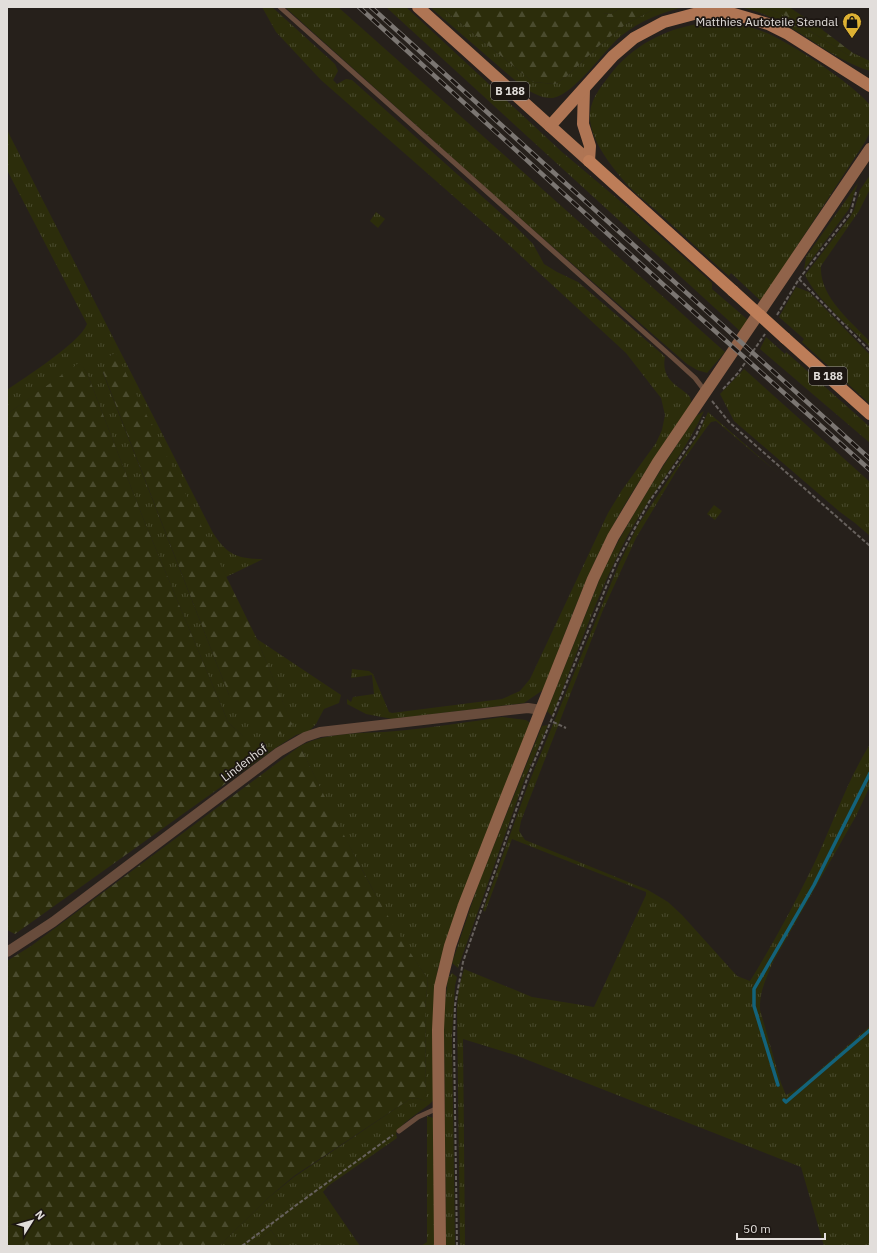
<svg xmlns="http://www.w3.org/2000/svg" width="877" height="1253" viewBox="0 0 877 1253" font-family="'IBM Plex Sans',sans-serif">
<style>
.grass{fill:url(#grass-tufts)}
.forest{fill:url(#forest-firs)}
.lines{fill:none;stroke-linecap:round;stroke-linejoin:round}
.stream{stroke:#13637b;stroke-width:3.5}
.path{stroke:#67615d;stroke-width:2;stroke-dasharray:4 2;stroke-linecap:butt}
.service{stroke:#684c3c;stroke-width:5}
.minor{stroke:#684c3c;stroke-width:10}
.secondary{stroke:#90634a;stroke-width:12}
.primary{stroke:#af7554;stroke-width:12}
.trunk{stroke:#bd7d58;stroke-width:12}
.rail-casing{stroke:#7b7672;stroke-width:4.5}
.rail{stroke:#1c1612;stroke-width:3;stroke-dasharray:9;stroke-linecap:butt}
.trunk-bridge{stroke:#bd7d58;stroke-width:12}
.labels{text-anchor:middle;stroke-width:3.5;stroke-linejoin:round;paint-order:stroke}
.shield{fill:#1c1612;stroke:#a7a29f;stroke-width:1}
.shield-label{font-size:11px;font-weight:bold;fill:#e2dedb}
.poi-label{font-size:12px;fill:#e2dedb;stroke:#1c1612;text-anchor:end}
.street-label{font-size:12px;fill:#e2dedb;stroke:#1c1612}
</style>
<defs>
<pattern id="grass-tufts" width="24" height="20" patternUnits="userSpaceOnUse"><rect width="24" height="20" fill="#2c2d0b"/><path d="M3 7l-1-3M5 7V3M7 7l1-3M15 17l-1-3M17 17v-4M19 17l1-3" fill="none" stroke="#4a4b2e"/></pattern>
<pattern id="forest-firs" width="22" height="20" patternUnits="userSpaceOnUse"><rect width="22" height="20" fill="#2c2d0b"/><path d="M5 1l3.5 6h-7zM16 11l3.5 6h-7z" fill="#4a4b2e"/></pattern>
</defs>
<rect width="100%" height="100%" fill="#26201b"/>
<g class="grass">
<path d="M262 7H272L335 64 338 71 333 80 337 84 346 79 352 80 515 226 533 244 544 264 557 272 578 282 662 354 665 357C659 387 693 389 691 402 691 405 688 408 687 411 660 450 632 489 610 531 583 580 564 638 543 690L524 703 392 719 366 714 347 704V699L351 702 353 697 374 694 372 675 351 678 352 669 369 671 373 674 389 712 392 713 502 699 520 691 530 679 608 513 622 490 656 443 662 430 665 415 661 398 626 353 509 245 321 80 276 32Z"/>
<path d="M285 7H338L725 352 707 373 697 370 687 364 505 205Z"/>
<path d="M386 7H406L562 152 639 217 712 283V289L748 320 740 331Z"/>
<path d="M430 7H441L533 82 555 84 566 77 601 44 626 24 658 7H685C662 12 640 21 621 36 603 51 575 94 553 98 543 99 533 93 524 88Z"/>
<path d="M603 7H622L611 14 603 13Z"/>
<path d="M738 7H764L786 16 848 55 851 56 853 53 870 61V71C822 56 789 15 738 7Z"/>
<path d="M711 22C726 23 741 24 756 29 783 37 852 83 870 105V132L865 142 761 301 731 273 729 276C705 255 682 234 659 213 648 203 634 193 625 182 610 165 588 137 590 113 591 97 604 83 613 71 638 41 673 26 711 22Z"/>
<path d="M7 130 213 533C227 555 238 559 263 559L226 577 116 354 111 355 103 373 229 695 292 725 257 639 341 695 339 703 324 709 316 724 309 731 296 735 274 749 259 747 246 739 228 722 143 518 87 373 80 363 7 414V390C25 377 80 343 87 324L7 170Z"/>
<path d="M870 175V189L859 211 821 266C819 297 851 321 870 342V347C851 328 816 299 805 275L850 217 854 210 860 190Z"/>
<path d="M858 183 849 209 804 270 806 257Z"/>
<path d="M376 212 385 219 378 228 370 221Z"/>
<path d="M796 287 809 292 870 355V404L802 342 804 339 779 317Z"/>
<path d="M766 337 785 354 786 352 870 427V443L760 349Z"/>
<path d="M744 369 870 482V536L855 523 840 512 734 421 720 394Z"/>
<path d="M704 411C684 455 651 493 628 535 598 591 576 657 552 716L547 711 603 571C630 516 663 466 696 416Z"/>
<path d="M708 412 779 474 716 421 711 422 707 427 680 465 636 538 603 610 521 821 519 831 525 840 648 890 668 902 682 915 737 976 750 981C773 944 794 905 813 866 832 826 846 783 870 744V786L856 816 773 962C766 979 759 992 760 1010L781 1083 786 1095 799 1088 870 1026V1246H824L801 1167 515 1055 463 1039 465 1246H460L457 1007 459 987 464 969 532 997 594 1007 646 895V892L512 839 485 912 483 910 528 785 619 564 638 525 698 435Z"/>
<path d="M714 505 722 511 715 520 707 514Z"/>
<path d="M502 717 526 720 529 722V729L438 968 435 986 434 1100C422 1112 406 1118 396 1133L397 1138 328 1186 323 1192 360 1246H282L271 1230 252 1246H219L268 1198 294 1177 410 1099 416 1098 426 1101 425 1009 428 979 398 936 338 825 300 746C329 731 364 734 396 731 431 728 467 722 502 717Z"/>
<path d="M548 725 524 781 458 968 452 963 478 885 542 726Z"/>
<path d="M452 973 457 977 455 986 452 1036 455 1246H446L444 1011 448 978Z"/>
<path d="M427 1116 434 1118 436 1246H421L427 1242Z"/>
</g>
<g class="forest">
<path d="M441 7H603V13L611 14 622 7H658L626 24 601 44 566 77 555 84 533 82Z"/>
<path d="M764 7H789L816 25 853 53 851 56 848 55 786 16Z"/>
<path d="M116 353 257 639 292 724 287 732 275 736 244 716 229 695 103 372 107 360 111 355Z"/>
<path d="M80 362 87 373 143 518 228 722C244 737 252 746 274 749L15 934 7 930V414Z"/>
<path d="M300 746C339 826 377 905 428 979L425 1009 426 1101 416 1098 410 1099 294 1176 268 1198 219 1246H7V961L31 946Z"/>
<path d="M271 1230 282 1246H252Z"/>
</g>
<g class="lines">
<g class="stream">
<path d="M778 1085 754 1006V989L814 885 870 773"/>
<path d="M784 1100 786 1102 870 1030"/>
</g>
<g class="path">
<path d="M799 279 870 351"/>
<path d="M777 315 799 279 851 212 856 192"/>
<path d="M723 389 738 373 765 334"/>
<path d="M712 401 729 422 870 546"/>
<path d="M553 722 566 728"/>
<path d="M242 1246 295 1206 393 1135"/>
<path d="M457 1246 454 1041 455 1005 463 962 527 779 616 563 649 502 696 435 704 417"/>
</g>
<g class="service">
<path d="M280 7 673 358 695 378 705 391"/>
<path d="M399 1131 418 1117 438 1108"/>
</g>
<path class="minor" d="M7 952 53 922 279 752 305 737 320 732 528 708 541 710"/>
<path class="secondary" d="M440 1246 438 1030 440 987 450 946 464 905 502 808 593 579 613 537 658 462 870 149"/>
<g class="primary">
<path d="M418 7 589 161"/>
<path d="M584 89 583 124 590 146 589 161"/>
<path d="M550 126 613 56 634 38 664 22 694 14 714 13 734 14 768 24 788 34 870 86"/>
</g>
<g class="trunk">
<path d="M589 161 733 291"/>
<path d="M785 338 870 414"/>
</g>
<g class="rail-casing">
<g id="rail">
<path d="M359 7 667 288 870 470"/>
<path d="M371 7 870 459"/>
</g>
</g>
<use href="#rail" class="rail"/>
<path class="trunk-bridge" d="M733 291 785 338"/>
</g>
<defs>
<g id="shop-pin" transform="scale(1)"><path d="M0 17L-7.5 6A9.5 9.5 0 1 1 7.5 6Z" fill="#ddb133" stroke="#1c1612"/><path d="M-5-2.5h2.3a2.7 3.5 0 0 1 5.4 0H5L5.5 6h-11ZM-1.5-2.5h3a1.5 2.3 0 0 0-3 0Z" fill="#111"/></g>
</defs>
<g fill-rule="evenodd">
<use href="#shop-pin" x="852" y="22"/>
</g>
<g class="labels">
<g class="shield">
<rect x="491" y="82" width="38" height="18" rx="3"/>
<rect x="809" y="367" width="38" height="18" rx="3"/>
</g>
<g class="shield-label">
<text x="510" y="95">B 188</text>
<text x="828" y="380">B 188</text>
</g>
<g class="poi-label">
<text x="838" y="26">Matthies Autoteile Stendal</text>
</g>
<g class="street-label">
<text transform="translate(244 763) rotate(-37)" y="4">Lindenhof</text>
</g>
</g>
<rect width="877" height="1253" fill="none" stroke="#e2dedb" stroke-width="16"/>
<g transform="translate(32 1221) rotate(53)" stroke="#1c1612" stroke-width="3" paint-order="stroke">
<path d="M0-3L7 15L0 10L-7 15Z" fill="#e2dedb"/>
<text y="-6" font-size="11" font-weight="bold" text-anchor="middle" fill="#e2dedb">N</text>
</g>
<path d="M737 1233v6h88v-6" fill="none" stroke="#e2dedb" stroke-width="2"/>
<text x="743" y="1233" font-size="12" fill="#e2dedb" stroke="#1c1612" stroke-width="3" paint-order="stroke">50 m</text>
</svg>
